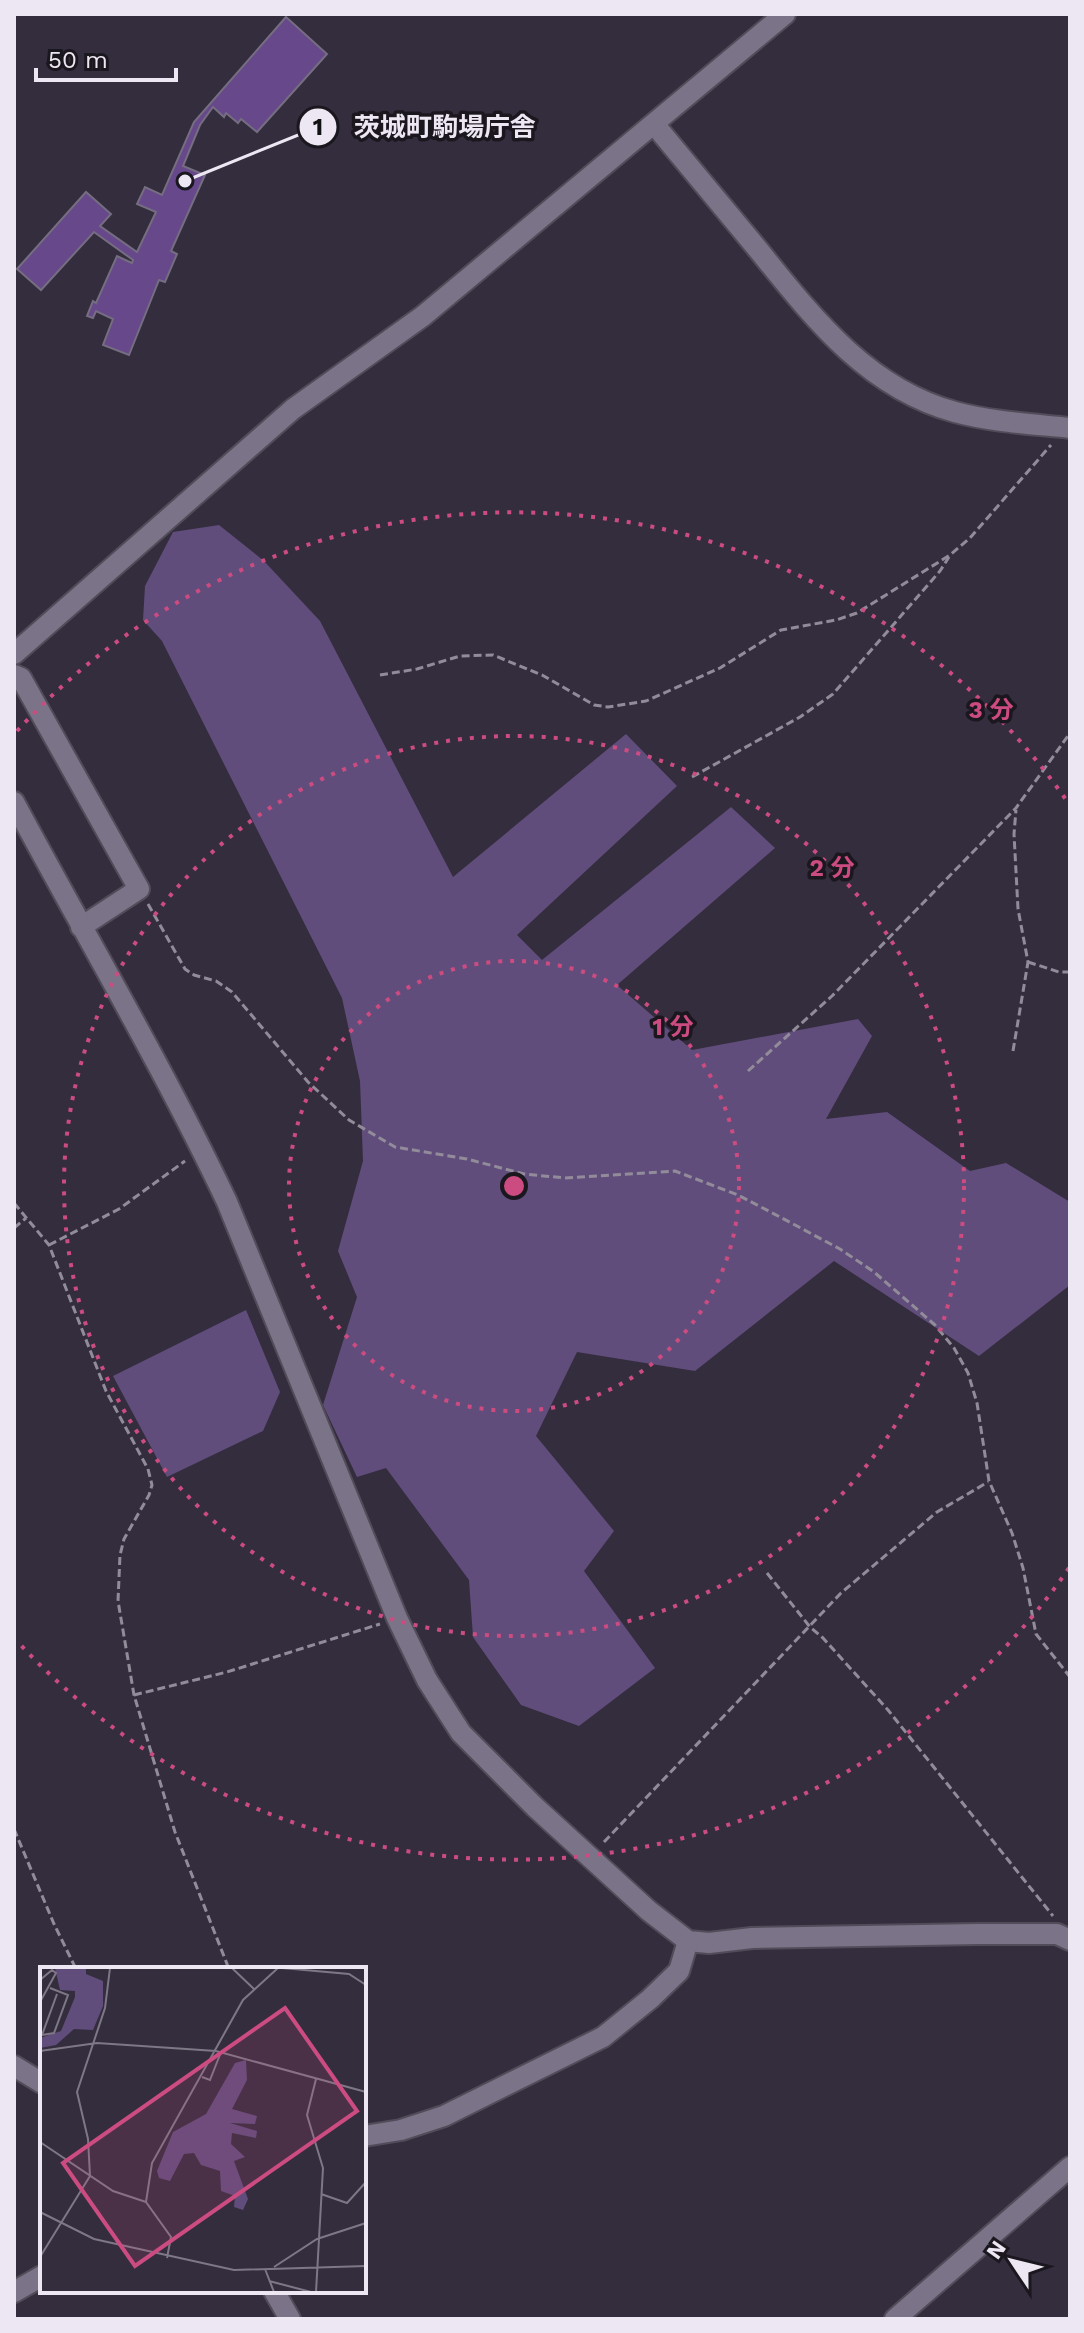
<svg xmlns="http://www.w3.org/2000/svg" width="1084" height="2333" viewBox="0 0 1084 2333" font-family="'Work Sans','Noto Sans JP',sans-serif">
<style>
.green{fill:#604d7b}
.building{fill:#66488b;stroke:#756d80;stroke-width:2}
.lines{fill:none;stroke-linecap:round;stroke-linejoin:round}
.minor-casing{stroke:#524c5a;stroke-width:24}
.path{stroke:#928c9a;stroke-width:3;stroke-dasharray:8 4;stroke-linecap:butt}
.minor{stroke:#7b7387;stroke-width:20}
.ring{fill:none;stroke:#cc4c81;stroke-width:4;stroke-dasharray:4 8}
.inset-road{fill:none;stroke:#7e7786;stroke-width:2}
.view{fill:#cc4c81;fill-opacity:0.15;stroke:#cc4c81;stroke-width:4}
.inset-edge{fill:none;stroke:#ece7f2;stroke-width:4}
.centre{fill:#cc4c81;stroke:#1a171f;stroke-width:4}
.ring-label{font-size:24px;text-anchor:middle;font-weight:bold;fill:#cc4c81;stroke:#1a171f;stroke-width:7;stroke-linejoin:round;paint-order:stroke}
.leader{fill:none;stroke:#ece7f2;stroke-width:3}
.callout-dot{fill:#ece7f2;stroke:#1a171f;stroke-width:3}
.mark-label{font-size:24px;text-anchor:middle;font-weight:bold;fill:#111}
.callout-label{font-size:26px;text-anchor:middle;font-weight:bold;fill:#ece7f2;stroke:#1a171f;stroke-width:7;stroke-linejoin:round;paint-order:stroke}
</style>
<rect width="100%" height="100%" fill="#342d3e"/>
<g class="green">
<path d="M219 525 264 561 320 621 453 877 626 734 677 786 517 935 542 960 731 807 775 848 617 985 692 1050 858 1019 872 1036 826 1119 887 1112 970 1171 1006 1163 1070 1202V1285L979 1356 834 1261 695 1371 577 1352 536 1436 614 1531 584 1571 655 1668 579 1726 521 1705 473 1637 469 1580 386 1468 357 1477 323 1405 357 1297 338 1251 363 1161 360 1081 342 998 162 641 143 620 145 586 173 532Z"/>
<path d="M246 1310 280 1392 263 1431 167 1477 113 1376Z"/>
</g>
<path class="building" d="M286 17 327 54 257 132 241 119 238 123 226 113 224 117 213 107 200 125 183 166 205 175 171 251 177 254 165 282 159 280 129 355 103 345 113 319 96 311 93 318 87 316 93 301 96 303 117 256 132 263 133 260 94 232 41 290 17 269 86 192 111 214 100 226 137 252 156 212 137 204 145 187 162 195 194 122Z"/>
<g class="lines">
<g class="minor-casing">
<g id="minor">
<path d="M654 124C688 165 722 206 756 247 811 315 866 388 955 412 992 422 1032 424 1070 428"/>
<path d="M14 654 293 409 423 316 785 14"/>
<path d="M14 675 21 678 139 889 81 927"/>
<path d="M14 802C85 935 162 1065 227 1202L397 1618 427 1680 461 1733 535 1807 649 1911 688 1941 709 1943 752 1938 978 1934H1057L1070 1940"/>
<path d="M14 2066 42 2083"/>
<path d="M364 2136 401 2130 444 2116 603 2037 650 1999 679 1971 688 1941"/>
<path d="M274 2291 290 2319"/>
<path d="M14 2292 42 2276"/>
<path d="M895 2319 1070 2167"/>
</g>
</g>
<g class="path">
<path d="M380 675 417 669 460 656 493 655 542 675 594 705 608 707 646 701 720 668 781 630 836 620 857 613 950 555 970 538 1051 445"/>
<path d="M692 777 800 717 833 694 940 571 949 557"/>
<path d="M148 904 185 969 194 975 216 981 232 992 308 1082 349 1120 395 1147 467 1159 524 1174 565 1178 675 1171 738 1195 780 1217 840 1249 874 1272 935 1325 954 1348 968 1373 977 1403 989 1481 1012 1533 1023 1568 1036 1634 1070 1677"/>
<path d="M1028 962 1059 972H1070"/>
<path d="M1013 1051 1028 962 1018 909 1014 834 1016 810"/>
<path d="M748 1071 832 996 1016 808 1070 733"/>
<path d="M14 1203 49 1245 106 1391 148 1469 152 1485 149 1495 124 1539 120 1555 118 1601 134 1695 175 1832 229 1969"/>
<path d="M14 1228 26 1218"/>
<path d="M49 1245 119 1209 185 1161"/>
<path d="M767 1573 810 1627 823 1638 888 1710 1053 1916"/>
<path d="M134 1695 227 1672 380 1624"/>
<path d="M14 1829 54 1924 76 1969"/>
<path d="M604 1842 841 1593 937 1512 988 1482"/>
</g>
<use href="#minor" class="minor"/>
</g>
<g class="ring">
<circle cx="514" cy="1186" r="225"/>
<circle cx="514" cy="1186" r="450"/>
<path d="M1069 1568A674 674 0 0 1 17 1641M17 731A674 674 0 0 1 1069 804"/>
</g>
<g transform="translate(40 1967)">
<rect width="326" height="326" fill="#342d3e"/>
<path d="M15 1H46V7L63 14V39L53 63 34 62 16 78 0 81V71L21 64 35 30V24L20 23ZM206 93 207 113 192 142 217 149 215 157 190 156 217 164 216 171 192 166 191 177 205 190 194 194 208 232 203 243 194 240 195 229 181 224 180 204 161 198 154 186 144 187 130 214 119 211 117 204 133 165 166 147 195 96Z" fill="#604d7b"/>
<path class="inset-road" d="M192 1 215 23M242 1 309 7 326 18M0 13 12 3 16 6 0 35M10 21 28 28 14 66 2 68 17 27M0 84 57 76 176 84 326 125M162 110 170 113 181 85M0 175 73 224 106 235M281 227 307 236 326 215M0 245 54 272 194 303 326 299M0 290 50 209 48 172 37 125 65 41 70 1M127 291 131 270 106 235 112 196 203 33 238 1M234 300 277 272 326 256M225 302 234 325M229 314 271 325M276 325 283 201 267 148 276 112"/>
<path class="view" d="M245 41 317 144 95 299 23 196Z"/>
<rect width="326" height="326" class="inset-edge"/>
</g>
<circle cx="514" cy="1186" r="12" class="centre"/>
<g class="ring-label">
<text x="991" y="718">3 分</text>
<text x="832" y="876">2 分</text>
<text x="673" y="1035">1 分</text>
</g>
<path class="leader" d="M185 181L318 127"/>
<g class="callout-dot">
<circle cx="185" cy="181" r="8"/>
<circle cx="318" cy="127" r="20"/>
</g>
<g class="mark-label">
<text x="318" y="135">1</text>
</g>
<g class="callout-label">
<text x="445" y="136">茨城町駒場庁舎</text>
</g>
<rect width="1084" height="2333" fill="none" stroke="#ece7f2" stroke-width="32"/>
<g transform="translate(1012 2261) rotate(305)" stroke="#1a171f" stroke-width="6" paint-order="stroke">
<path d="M0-6L14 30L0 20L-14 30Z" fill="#ece7f2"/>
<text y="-12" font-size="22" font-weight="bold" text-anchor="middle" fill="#ece7f2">N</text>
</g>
<path d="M36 68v12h140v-12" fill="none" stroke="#ece7f2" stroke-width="4"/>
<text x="48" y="68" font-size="24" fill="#ece7f2" stroke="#1a171f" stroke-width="6" paint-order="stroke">50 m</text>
</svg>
